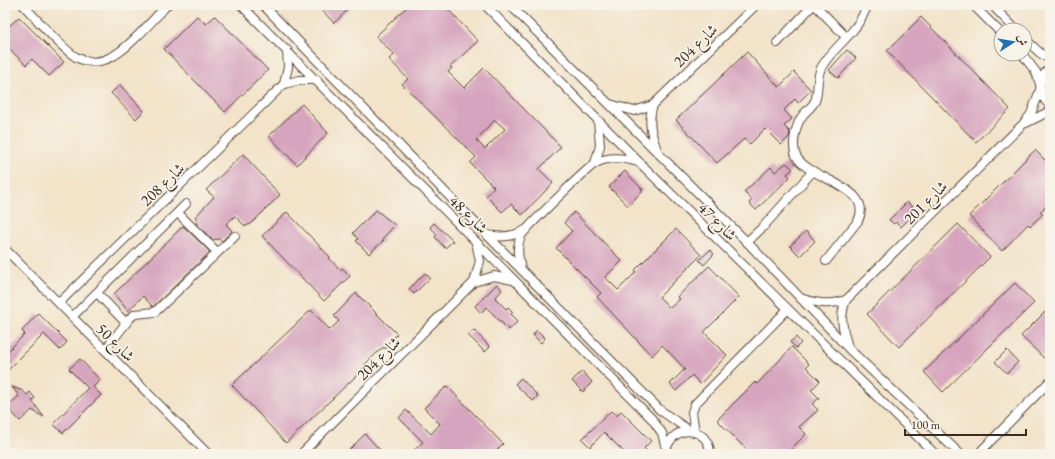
<svg xmlns="http://www.w3.org/2000/svg" width="1055" height="459" viewBox="0 0 1055 459" font-family="'EB Garamond',Amiri,serif">
<style>
.building{fill:#d6a4be;fill-rule:evenodd}
.lines{fill:none;stroke-linecap:round;stroke-linejoin:round}
.minor-casing{stroke:#564638;stroke-width:10}
.minor{stroke:#fff;stroke-width:8}
.labels{text-anchor:middle;stroke-width:3.5;stroke-linejoin:round;paint-order:stroke}
.street-label{font-size:16px;fill:#3b2a1e;stroke:#f7f3e8}
</style>
<rect width="100%" height="100%" fill="#f7f3e8"/>
<filter id="ink" filterUnits="userSpaceOnUse"><feTurbulence type="fractalNoise" baseFrequency=".025" numOctaves="2"/><feDisplacementMap in="SourceGraphic" scale="8" xChannelSelector="R" yChannelSelector="G"/><feConvolveMatrix kernelMatrix="1 2 1 2 8 2 1 2 1" color-interpolation-filters="sRGB"/></filter>
<filter id="wash" filterUnits="userSpaceOnUse"><feTurbulence type="fractalNoise" baseFrequency=".012" numOctaves="4" result="noise"/><feDisplacementMap in="SourceGraphic" scale="16" xChannelSelector="R" yChannelSelector="G"/><feGaussianBlur stdDeviation="0.9" result="paint"/><feColorMatrix in="noise" values="0 0 0 0 0 0 0 0 0 0 0 0 0 0 0 0 0 1.4 0 .05"/><feComposite in="paint" operator="in"/></filter>
<g filter="url(#wash)">
<rect width="100%" height="100%" fill="#f2e3c9"/>
<g id="blocks">
<g class="building">
<path d="M317 5H353L334 23Z"/>
<path d="M409 5H444L478 41 450 67 452 68 448 72 464 88 484 68 561 147 539 169 553 183 522 215 511 204 502 212 486 196 494 187 470 163 476 157 402 84 408 79 389 59 394 55 376 36ZM495 120 505 129 485 149 476 140Z"/>
<path d="M197 16 206 24 215 16 268 70 225 112 164 49Z"/>
<path d="M19 17 64 62 49 76 32 59 26 65 5 45V30Z"/>
<path d="M921 17 1010 109 976 142 887 51Z"/>
<path d="M847 50 856 58 838 78 829 70Z"/>
<path d="M747 52 779 87 794 72 811 90 798 103 795 99 784 110 792 119 784 126 790 132 789 137 781 145 765 129 750 144 744 139 717 163 676 120Z"/>
<path d="M120 85 144 111 136 119 111 93Z"/>
<path d="M302 104 328 133 297 165 269 136Z"/>
<path d="M1035 150 1050 165V202L1040 212 1043 214 1030 226 1028 224 1002 251 969 216Z"/>
<path d="M243 154 280 195 251 224 245 226 235 216 226 224 232 231 222 241 219 239 212 240 196 223 198 221 195 217 214 197 206 190Z"/>
<path d="M786 163 793 169 787 174 790 177 756 210 749 203 752 200 744 192 771 167 775 172Z"/>
<path d="M625 171 643 190 628 206 609 187Z"/>
<path d="M907 202 917 211 901 227 896 222 894 224 889 220Z"/>
<path d="M376 210 395 225 383 238 384 240 369 254 356 241 358 239 353 233Z"/>
<path d="M287 212 330 257 329 258 340 270 342 268 350 276 324 301 262 236Z"/>
<path d="M574 212 622 261 605 277 618 290 636 272 635 270 676 229 701 255 659 297 670 308 680 299 677 297 709 266 739 297 704 332 727 355 700 384 692 375 676 391 670 384 685 369 662 345 652 356 597 297 601 293 556 248 572 231 564 223Z"/>
<path d="M434 223 453 241 445 248 435 237 437 234 430 227Z"/>
<path d="M958 224 990 257 899 347 867 314Z"/>
<path d="M183 226 210 252 153 307 143 296 128 311 114 294Z"/>
<path d="M806 231 815 241 800 256 790 246Z"/>
<path d="M710 250 714 254 704 265 699 260Z"/>
<path d="M425 273 430 278 414 294 409 289Z"/>
<path d="M1015 283 1034 303 943 392 924 372Z"/>
<path d="M497 284 502 290 495 298 506 309 508 307 513 312 511 314 518 321 509 330 486 307 481 313 475 306Z"/>
<path d="M356 293 397 334 388 343 387 348H382L364 365 365 366 355 377 286 443 232 385 311 310 330 330 339 321 334 316Z"/>
<path d="M1045 312 1050 317V364L1021 336Z"/>
<path d="M38 313 67 342 60 350 44 334 5 373V354L25 334 22 331Z"/>
<path d="M474 330 490 347 485 352 468 335Z"/>
<path d="M537 330 545 338 541 343 533 335Z"/>
<path d="M796 337 801 343 796 348 790 342Z"/>
<path d="M792 347 809 364 806 367 820 381 811 390 819 398 812 404 818 410 799 427 806 434 786 454H751L717 420 755 382 757 384Z"/>
<path d="M1007 350 1018 362 1007 373 995 362Z"/>
<path d="M80 359 100 380 93 387 101 395 63 433 53 424 88 388 69 369Z"/>
<path d="M582 371 592 382 583 392 572 381Z"/>
<path d="M521 378 538 396 533 401 515 384Z"/>
<path d="M447 386 503 444 493 454H410L423 442 399 418 406 410 431 434 440 424 424 408Z"/>
<path d="M12 387 23 391 27 395 30 392 35 398 32 401 44 417 32 410 20 421 7 407 19 396Z"/>
<path d="M611 411 616 416 621 411 651 441 644 448 650 454H626L604 432 590 447 582 439Z"/>
<path d="M365 434 381 451 378 454H345Z"/>
</g>
</g>
</g>
<g filter="url(#ink)">
<use href="#blocks" fill-opacity="0" stroke="#564638" stroke-width="1"/>
<g class="lines">
<g class="minor-casing">
<g id="minor">
<path d="M23 5C37 19 61 48 76 57 87 63 100 63 111 57 126 51 155 18 167 5"/>
<path d="M241 5 652 419 662 433 666 449"/>
<path d="M263 5 487 235 660 410 690 431"/>
<path d="M485 5 640 163 935 454"/>
<path d="M510 5 747 242 849 349 960 454"/>
<path d="M973 5 1001 33"/>
<path d="M992 5 1016 30"/>
<path d="M1025 39 1040 53 1050 59"/>
<path d="M777 43 813 5 817 7 846 37"/>
<path d="M1022 54 1036 72 1040 84"/>
<path d="M1050 68C1037 78 1037 95 1050 105"/>
<path d="M284 84 288 67 287 50"/>
<path d="M610 104 634 111 653 105 756 5"/>
<path d="M653 105C647 123 652 136 658 153"/>
<path d="M1026 123 1050 111"/>
<path d="M595 163 600 146 598 120"/>
<path d="M178 213 217 252"/>
<path d="M487 235C501 238 513 237 525 230"/>
<path d="M747 242 763 227 813 171"/>
<path d="M5 249 208 454"/>
<path d="M826 261 858 221C876 185 802 179 795 153 792 141 796 124 803 115 807 110 812 107 815 101 819 91 816 79 821 68 829 53 844 42 854 29 860 22 864 13 868 5"/>
<path d="M521 269C518 258 516 247 521 236 526 228 588 167 596 163 609 156 625 158 638 162"/>
<path d="M474 282 480 261 476 242"/>
<path d="M98 294 126 323"/>
<path d="M800 298C817 303 829 306 846 300L1023 124 1031 114 1040 90"/>
<path d="M846 300C839 317 843 330 848 347"/>
<path d="M59 303 284 84 300 80H317"/>
<path d="M72 317 186 204"/>
<path d="M105 350 130 318 135 314 155 312 235 236"/>
<path d="M695 432 692 412 695 404 788 309"/>
<path d="M666 449C670 438 677 431 690 431 702 433 710 441 710 454"/>
<path d="M301 454 474 282 494 276 513 280"/>
<path d="M978 454 1050 381"/>
</g>
</g>
<use href="#minor" class="minor"/>
</g>
</g>
<g class="labels">
<g class="street-label">
<text transform="translate(695 45) rotate(-44)" y="6">شارع 204</text>
<text transform="translate(162 184) rotate(-44)" y="6">شارع 208</text>
<text transform="translate(925 202) rotate(-45)" y="6">شارع 201</text>
<text transform="translate(469 214) rotate(45)" y="6">شارع 48</text>
<text transform="translate(718 221) rotate(45)" y="6">شارع 47</text>
<text transform="translate(116 342) rotate(45)" y="6">شارع 50</text>
<text transform="translate(378 358) rotate(-45)" y="6">شارع 204</text>
</g>
</g>
<rect width="1055" height="459" fill="none" stroke="#f7f3e8" stroke-width="20"/>
<g transform="translate(1013 42) rotate(78)"><circle r="19" fill="#f7f3e8" stroke="#aca397"/>
<path d="M0-3L7 15L0 10L-7 15Z" fill="#1f6fb2"/>
<text y="-6" font-size="11" font-weight="bold" text-anchor="middle" fill="#3b2a1e">ش</text>
</g>
<path d="M905 429v6h121v-6" fill="none" stroke="#3b2a1e" stroke-width="2"/>
<text x="911" y="429" font-size="12" fill="#3b2a1e" stroke="#f7f3e8" stroke-width="3" paint-order="stroke">100 m</text>
</svg>
